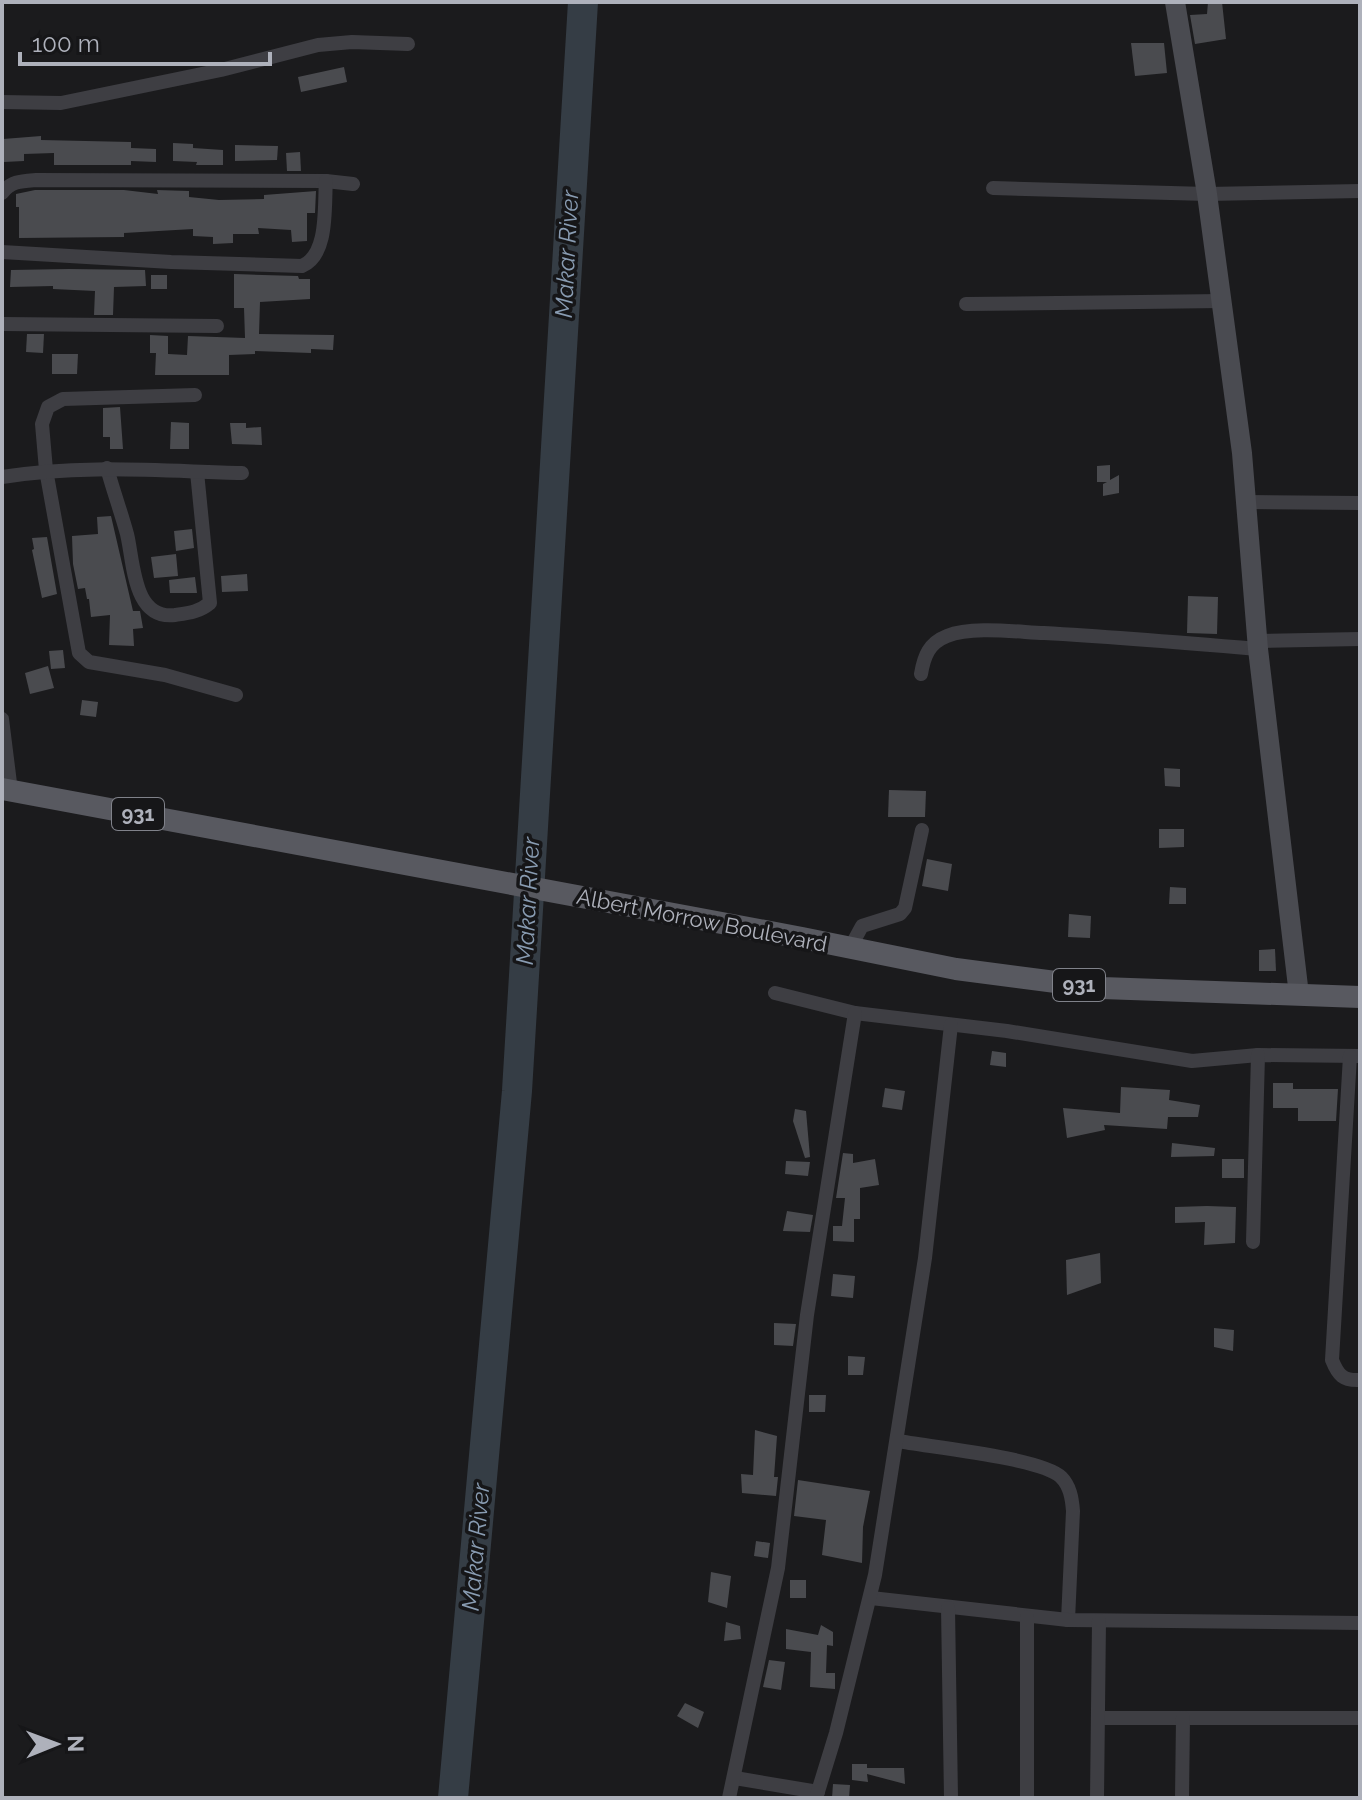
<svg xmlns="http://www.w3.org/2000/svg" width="1362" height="1800" viewBox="0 0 1362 1800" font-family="Raleway,sans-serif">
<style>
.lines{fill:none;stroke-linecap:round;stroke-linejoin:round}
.river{stroke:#353d45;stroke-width:30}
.building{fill:#4a4b4f}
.street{stroke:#3e3e43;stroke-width:14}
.secondary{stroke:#4a4b51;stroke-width:20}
.primary{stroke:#585960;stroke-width:22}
.labels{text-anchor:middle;stroke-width:7;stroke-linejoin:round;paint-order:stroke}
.shield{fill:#161618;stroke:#80828a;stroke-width:2}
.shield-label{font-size:20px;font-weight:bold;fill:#aeb1bb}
.street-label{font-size:22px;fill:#aeb1bb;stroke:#161618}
.water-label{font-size:24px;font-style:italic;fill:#899cb2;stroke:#161618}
</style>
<rect width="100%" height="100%" fill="#1b1b1d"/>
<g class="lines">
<path class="river" d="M453 1798 517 1091 583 2"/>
</g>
<g class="building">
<path d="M1208 2H1222L1226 39 1195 44 1190 15 1207 14Z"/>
<path d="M1131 43H1164L1167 73 1135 76Z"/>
<path d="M344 67 347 82 301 92 298 77Z"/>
<path d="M41 136V140L131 142V148L156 149V162L131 161V165H54V153L24 154V161L4 162 3 139Z"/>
<path d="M173 143 193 144V148L223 150V165H196L197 162 173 161Z"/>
<path d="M235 145 278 146 277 160 235 161Z"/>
<path d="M300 152 301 171H287L286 153Z"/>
<path d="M35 190H124L158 194 157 190 189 191V197L219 200 264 199V195L316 191 315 213H307V241L292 242 291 230 258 228 259 234H233V243L213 244V237L193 236V229L124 233V237L19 238V207H16V194Z"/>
<path d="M69 269 145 270 146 286 114 287 113 315H94L95 291 53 289V286L10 287 11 270Z"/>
<path d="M234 274 298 276 299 279H310V299L260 302 259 334 334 335 333 350 311 349V353L255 351V354L229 355V375H155L156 353H150V335L168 336V354L187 355 188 336 245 338 244 308H234Z"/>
<rect x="151" y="275" width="16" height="14"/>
<path d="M27 334H44L43 353 26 352Z"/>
<path d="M52 354H78L77 374H52Z"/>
<path d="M120 407 123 449H110V437H103V408Z"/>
<path d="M171 422 189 423V449H170Z"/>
<path d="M230 423H246V428L261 427 262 445 232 444Z"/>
<path d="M1110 465V480L1119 475V493L1103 496V484L1107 482H1097V466Z"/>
<path d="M111 516 133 611H140L143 628 133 629 134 646 109 645 110 615 91 617 89 599H87L85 588 78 589 73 564 72 536 98 534 97 517Z"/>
<path d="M192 529 194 548 176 551 174 531Z"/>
<path d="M47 537 57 594 42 598 32 550 34 549 32 538Z"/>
<path d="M176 554 178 576 154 578 151 557Z"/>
<path d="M247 574 248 591 222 592 221 576Z"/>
<path d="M195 577 197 593H170L169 580Z"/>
<path d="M1188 596 1218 597 1217 634 1187 633Z"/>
<path d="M63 650 65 668 51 669 49 651Z"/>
<path d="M48 666 54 688 30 694 25 673Z"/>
<path d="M82 700 98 702 96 717 80 715Z"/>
<path d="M1164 768 1180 769V787L1165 786Z"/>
<path d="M889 790 926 791 925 817H888Z"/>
<path d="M1159 829H1184V847L1159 848Z"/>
<path d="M927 859 952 864 948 891 922 886Z"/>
<path d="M1170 887 1186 888V904H1169Z"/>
<path d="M1069 914 1091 916 1090 938 1068 937Z"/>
<path d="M1275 949 1276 971H1259V950Z"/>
<path d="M992 1051 1006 1053V1067L990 1065Z"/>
<path d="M1273 1083H1293V1089H1338L1336 1121H1298V1108H1273Z"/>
<path d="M1121 1087 1170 1090 1169 1100 1200 1105 1198 1117H1168L1167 1129 1104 1125 1105 1130 1067 1138 1063 1108 1120 1113Z"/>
<path d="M885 1088 905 1091 902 1110 882 1107Z"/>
<path d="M795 1109 806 1111 810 1157 805 1158 793 1121Z"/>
<path d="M1172 1143 1215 1148 1214 1156 1171 1157Z"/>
<path d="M843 1153 853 1154V1163L875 1159 879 1185 860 1188V1219H854V1242L833 1241V1226H842L845 1198H836Z"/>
<rect x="1222" y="1159" width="22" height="19"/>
<path d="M786 1161 810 1162 808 1176 785 1174Z"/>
<path d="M1207 1206 1236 1207 1235 1243 1204 1245 1205 1222 1175 1223V1207Z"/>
<path d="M787 1211 813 1215 810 1232 783 1231Z"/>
<path d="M1100 1253 1101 1283 1067 1295 1066 1260Z"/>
<path d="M833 1274 855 1276 853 1298 831 1296Z"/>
<path d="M774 1323 796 1324 793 1346 774 1345Z"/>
<path d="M1214 1328 1234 1330 1233 1351 1214 1347Z"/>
<path d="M848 1356 865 1357 863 1375H848Z"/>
<path d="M809 1395H826L825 1412H809Z"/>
<path d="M755 1430 777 1436 774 1477H778L776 1496 742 1493 741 1474 753 1475Z"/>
<path d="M798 1480 870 1491 863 1527 862 1563 822 1555 826 1520 794 1516Z"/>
<path d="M756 1541 770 1543 768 1558 754 1556Z"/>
<path d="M711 1572 731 1576 727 1608 708 1602Z"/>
<rect x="790" y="1580" width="16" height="18"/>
<path d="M726 1622 740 1626 741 1639 724 1641Z"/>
<path d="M821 1625 833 1632V1646L827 1645 826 1673H835V1689L810 1687 811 1652 786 1649V1629L818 1635Z"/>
<path d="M769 1660 785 1662 781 1690 763 1687Z"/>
<path d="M685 1703 704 1712 698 1728 677 1716Z"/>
<path d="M852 1764H867V1768H904L905 1784 867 1774 868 1782 852 1780Z"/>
<path d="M833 1784 850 1785 849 1798H832Z"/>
</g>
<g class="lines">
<g class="street">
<path d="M2 102 61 103 221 70 318 45 352 42 408 44"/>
<path d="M993 188 1207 194 1360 191"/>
<path d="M2 193C11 181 22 181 36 180L326 181 353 184"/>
<path d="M2 252 171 262 302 266C329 255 324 205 326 181"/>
<path d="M966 304 1222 301"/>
<path d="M2 324 217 326"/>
<path d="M195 395 63 399 48 407 42 424 46 470 79 653 89 662 165 675 236 695"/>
<path d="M107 468C113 490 121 512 127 534 134 563 133 620 175 615 189 613 199 612 210 603L197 472"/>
<path d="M2 477C82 464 161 471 242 473"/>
<path d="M1247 502 1360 503"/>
<path d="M1257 641 1360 639"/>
<path d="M921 674C924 656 929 643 947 636 972 626 1017 632 1044 633 1116 637 1187 643 1258 649"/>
<path d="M2 719 11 791"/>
<path d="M850 948 862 926 900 914 905 908 922 830"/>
<path d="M775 993 855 1013 1007 1031 1192 1061 1258 1055 1360 1056"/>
<path d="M1350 1056 1332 1360C1338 1375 1343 1381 1360 1380"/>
<path d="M1253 1242 1258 1055"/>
<path d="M898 1441C930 1447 1041 1458 1061 1477 1070 1486 1072 1498 1073 1511L1068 1620"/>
<path d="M871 1598 1068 1620 1360 1623"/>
<path d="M948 1608 951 1798"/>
<path d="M1099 1718H1360"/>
<path d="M735 1778 818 1792"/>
<path d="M729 1798 778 1568 807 1315 855 1013"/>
<path d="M816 1798 836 1733 875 1575 925 1258 951 1025"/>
<path d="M1027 1798V1617"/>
<path d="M1097 1798 1099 1621"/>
<path d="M1182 1798 1183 1718"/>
</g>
<path class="secondary" d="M1175 2 1207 194 1242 453 1258 649 1299 995"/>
<path class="primary" d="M2 789 802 938 956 969 1102 988 1360 997"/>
</g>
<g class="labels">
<g class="shield">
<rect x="112" y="798" width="52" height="32" rx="6"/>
<rect x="1053" y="969" width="52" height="32" rx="6"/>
</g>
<g class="shield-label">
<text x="138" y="821">931</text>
<text x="1079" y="992">931</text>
</g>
<g class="street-label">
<text transform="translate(702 920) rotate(11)" y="8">Albert Morrow Boulevard</text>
</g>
<g class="water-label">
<text transform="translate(567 254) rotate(-87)" y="8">Makar River</text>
<text transform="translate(528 901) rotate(-87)" y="8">Makar River</text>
<text transform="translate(476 1547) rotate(-85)" y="8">Makar River</text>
</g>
</g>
<rect width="1362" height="1800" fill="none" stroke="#aeb1bb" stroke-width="8"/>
<g transform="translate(56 1744) rotate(89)" stroke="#161618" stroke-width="6" paint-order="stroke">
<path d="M0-6L14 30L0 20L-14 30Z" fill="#aeb1bb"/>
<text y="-12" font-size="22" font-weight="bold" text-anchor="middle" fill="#aeb1bb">N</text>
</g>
<path d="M20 52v12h250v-12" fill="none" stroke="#aeb1bb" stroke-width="4"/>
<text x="32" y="52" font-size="24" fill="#aeb1bb" stroke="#161618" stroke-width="6" paint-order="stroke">100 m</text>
</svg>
